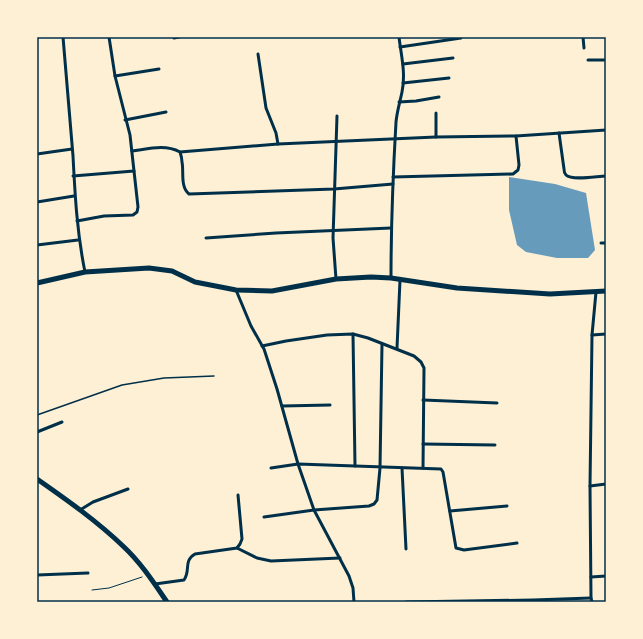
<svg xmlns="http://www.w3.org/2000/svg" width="643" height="639" viewBox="0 0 643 639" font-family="'Exo 2',sans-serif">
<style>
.water{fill:#669bbc}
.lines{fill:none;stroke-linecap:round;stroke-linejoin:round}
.path{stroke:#003049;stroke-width:1}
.service{stroke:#003049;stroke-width:1.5}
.minor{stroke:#003049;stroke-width:3}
.primary{stroke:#003049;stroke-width:5}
.neatline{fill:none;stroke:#003049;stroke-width:1.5}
</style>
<rect width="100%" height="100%" fill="#fdf0d5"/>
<path class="water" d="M509 177 555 184 586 193 595 250 588 258H557L526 252 517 245 509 210Z"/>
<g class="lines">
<path class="path" d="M92 590 109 588 142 577"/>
<path class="service" d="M37 415 122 385 164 378 214 376"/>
<g class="minor">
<path d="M63 37C66 77 70 116 73 156 75 195 77 233 85 272"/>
<path d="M583 37 584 48"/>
<path d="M174 38 179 37"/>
<path d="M400 47 461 38"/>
<path d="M258 54 266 108 276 133 278 144"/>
<path d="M588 60H606"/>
<path d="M403 64 453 58"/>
<path d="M115 76 159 69"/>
<path d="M403 83 449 78"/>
<path d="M399 102 416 101 439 97"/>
<path d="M436 113V137"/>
<path d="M125 120 166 112"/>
<path d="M559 133 564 169C564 171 565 174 566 175 572 181 598 176 606 176"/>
<path d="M132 151C148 149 165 144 180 152 181 155 182 158 182 162 184 171 180 187 189 194L334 189 393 184"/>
<path d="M180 152 278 144 436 137 516 136 606 130"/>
<path d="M37 154 72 149"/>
<path d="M73 176 134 171"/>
<path d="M393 177 513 174 518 170 519 165 516 136"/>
<path d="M37 202 74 196"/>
<path d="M77 221 104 216 133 215 137 212 138 207 130 135 115 76 109 37"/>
<path d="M206 238 276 233 391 228"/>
<path d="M601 243H606"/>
<path d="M37 245 78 240"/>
<path d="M391 278C391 226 393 174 396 122 397 111 400 102 402 92 406 73 401 55 399 37"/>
<path d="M336 279 333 238 337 116"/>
<path d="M236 290 251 326 264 349 277 389 298 464 314 510 349 576 353 588 354 602"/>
<path d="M353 334 355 466"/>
<path d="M592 335 606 334"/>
<path d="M262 346 286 341 327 335 353 334 368 338 414 356 421 362 424 368 423 468"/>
<path d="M397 348 400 280"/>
<path d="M423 400 497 403"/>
<path d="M282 406 330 405"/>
<path d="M37 432 62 422"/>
<path d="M423 444 495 445"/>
<path d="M271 468 298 464 441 469 443 472 456 548 464 550 517 543"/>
<path d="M402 468 406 549"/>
<path d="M590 486 606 484"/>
<path d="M80 510 93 502 128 489"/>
<path d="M450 511 507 506"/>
<path d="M264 517 314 510 369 506 374 504 377 500 380 468 382 344"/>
<path d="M237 548 257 558 271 561 340 558"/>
<path d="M37 575 88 573"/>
<path d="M591 577 606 576"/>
<path d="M155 584 184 580C191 570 183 561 195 554L237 548 240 544 242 539 238 495"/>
<path d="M406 602 533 600 591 598"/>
<path d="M592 602 591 598 590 486 592 335 596 292"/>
</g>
<g class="primary">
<path d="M37 283 85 272 149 268 172 271 195 282 236 290 272 291 336 279 371 277 391 278 457 288 550 294 606 291"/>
<path d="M37 479C67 500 97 521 124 547 141 563 154 583 167 602"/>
</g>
</g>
<rect width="643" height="639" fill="none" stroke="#fdf0d5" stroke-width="76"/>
<rect x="38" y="38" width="567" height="563" class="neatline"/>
</svg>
